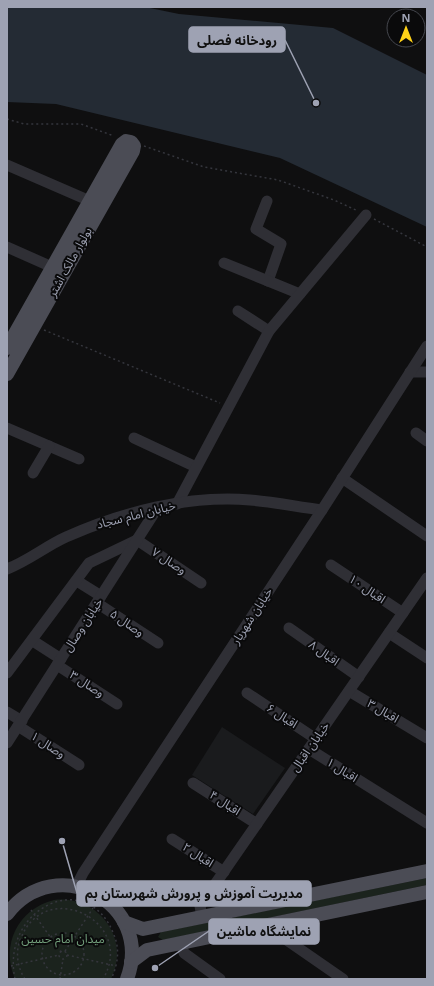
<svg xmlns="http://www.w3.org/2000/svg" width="434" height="986" viewBox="0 0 434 986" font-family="'Noto Sans','Noto Sans Arabic',sans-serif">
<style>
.built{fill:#1a1b1d}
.green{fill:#1b231d}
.water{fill:#242b34}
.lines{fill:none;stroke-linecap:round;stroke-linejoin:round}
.path{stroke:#35363d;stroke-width:1.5;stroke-dasharray:2 3;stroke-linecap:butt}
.minor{stroke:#2f2f35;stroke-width:11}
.major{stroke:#4b4c55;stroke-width:14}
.labels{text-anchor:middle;stroke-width:4;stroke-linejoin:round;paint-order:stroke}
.street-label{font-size:12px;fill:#9ea2b3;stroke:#0a0a0b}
.park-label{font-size:12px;fill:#73a07c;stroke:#0a0a0b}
.leader{fill:none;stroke:#9ea2b3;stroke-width:1.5}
.callout-dot{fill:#9ea2b3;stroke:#0a0a0b;stroke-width:1.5}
.callout{fill:#9ea2b3;stroke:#9ea2b3;stroke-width:1.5}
.callout-label{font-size:13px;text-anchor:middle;font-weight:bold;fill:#111}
</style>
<rect width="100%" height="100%" fill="#0f0f10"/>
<path class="built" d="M222 727 285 768 253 814 192 775Z"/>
<g class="green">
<path d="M427 878V885L163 940 158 937 161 932Z"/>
<path d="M54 900C98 895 131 938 111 979H15C0 945 18 909 54 900Z"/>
</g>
<path class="water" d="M7 7H145L179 14 333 28 427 75V227L280 158 56 104 7 102Z"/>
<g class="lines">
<g class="path">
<path d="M7 119 24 124H81L114 136"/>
<path d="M144 146 204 167 278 180 334 200 358 211"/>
<path d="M374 219 427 247"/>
<path d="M44 330 220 403"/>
<path d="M31 910 61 952"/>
<circle cx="63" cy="954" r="21"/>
<path d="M65 951 93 908"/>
<circle cx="63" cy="955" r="4"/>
<path d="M67 955 116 966"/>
<path d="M11 966 59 955"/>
<path d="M15 979C0 908 88 866 114 935 120 949 118 965 111 979"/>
<path d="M25 979C17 967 15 951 21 938 45 877 137 921 103 979"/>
<path d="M60 979 63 959"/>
</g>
<g class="minor">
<path d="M7 165 90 201"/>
<path d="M267 201 256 229 281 244 268 281"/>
<path d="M7 247 52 267"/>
<path d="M224 263 300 294"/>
<path d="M238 311 269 331"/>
<path d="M410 372H427"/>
<path d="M7 428 79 459"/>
<path d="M416 433 427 441"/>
<path d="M134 438 196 467"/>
<path d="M33 473 49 446"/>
<path d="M342 478 427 536"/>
<path d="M177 504 269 331 366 215"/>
<path d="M331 565 403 613"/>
<path d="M7 569C28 561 46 546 66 537 122 512 188 495 250 500 274 502 298 507 322 510"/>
<path d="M77 581 101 596"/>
<path d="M97 603 158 643"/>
<path d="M289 628 359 677"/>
<path d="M389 633 427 658"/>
<path d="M33 641 61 659"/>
<path d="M57 665 117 704"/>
<path d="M7 673 89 563 137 540 201 583"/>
<path d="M349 691 427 738"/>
<path d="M247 693 316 739"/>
<path d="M7 712 22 721"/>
<path d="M18 726 79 765"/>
<path d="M7 743 158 507"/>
<path d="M309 749 427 823"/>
<path d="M193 783 257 824"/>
<path d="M172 839 224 872"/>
<path d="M76 887 83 873 322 510 427 346"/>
<path d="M202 917 200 906 427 578"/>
<path d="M276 923 278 934 343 979"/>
<path d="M181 943 184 953 220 979"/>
</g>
<g class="major">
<path d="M7 348 122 144 126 141 131 142 134 146 133 151 7 374"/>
<path d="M7 914C56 850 155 903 127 979"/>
<path d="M124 922 143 929 427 871"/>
<path d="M131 962 147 950 427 892"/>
</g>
</g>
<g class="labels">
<g class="street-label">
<text transform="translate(70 262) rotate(-61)" y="4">بولوار مالک اشتر</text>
<text transform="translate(136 515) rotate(-14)" y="4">خیابان امام سجاد</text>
<text transform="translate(169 561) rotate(33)" y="4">وصال ۷</text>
<text transform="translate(367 589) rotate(34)" y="4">اقبال ۱۰</text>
<text transform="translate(252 616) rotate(-57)" y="4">خیابان شهریار</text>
<text transform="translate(127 623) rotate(34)" y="4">وصال ۵</text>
<text transform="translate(83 625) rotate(-57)" y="4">خیابان وصال</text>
<text transform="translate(324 653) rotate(35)" y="4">اقبال ۸</text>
<text transform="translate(87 684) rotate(33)" y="4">وصال ۳</text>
<text transform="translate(383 711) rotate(31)" y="4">اقبال ۳</text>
<text transform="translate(282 716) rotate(33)" y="4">اقبال ۶</text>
<text transform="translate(48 745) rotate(33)" y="4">وصال ۱</text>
<text transform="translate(310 747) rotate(-55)" y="4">خیابان اقبال</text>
<text transform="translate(342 770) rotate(32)" y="4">اقبال ۱</text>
<text transform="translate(225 803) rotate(33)" y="4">اقبال ۴</text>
<text transform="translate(198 855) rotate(33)" y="4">اقبال ۲</text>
</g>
<g class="park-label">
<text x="63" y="943">میدان امام حسین</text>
</g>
</g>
<path class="leader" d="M316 103L285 40M62 841L77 893M155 968L209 931"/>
<g class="callout-dot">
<circle cx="316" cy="103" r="4"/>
<circle cx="62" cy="841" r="4"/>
<circle cx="155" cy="968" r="4"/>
</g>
<g class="callout">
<rect x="189" y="27" width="96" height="25" rx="4"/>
<rect x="77" y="881" width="234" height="25" rx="4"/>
<rect x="209" y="919" width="110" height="25" rx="4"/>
</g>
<g class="callout-label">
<text x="237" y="45">رودخانه فصلی</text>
<text x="194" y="898">مدیریت آموزش و پرورش شهرستان بم</text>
<text x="264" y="936">نمایشگاه ماشین</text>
</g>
<rect width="434" height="986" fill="none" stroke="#9ea2b3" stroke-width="16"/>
<g transform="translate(406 28)"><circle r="19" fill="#0a0a0b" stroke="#45474e"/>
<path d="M0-3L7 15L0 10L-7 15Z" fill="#ffd218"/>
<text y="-6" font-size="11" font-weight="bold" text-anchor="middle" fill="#9ea2b3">N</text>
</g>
</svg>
